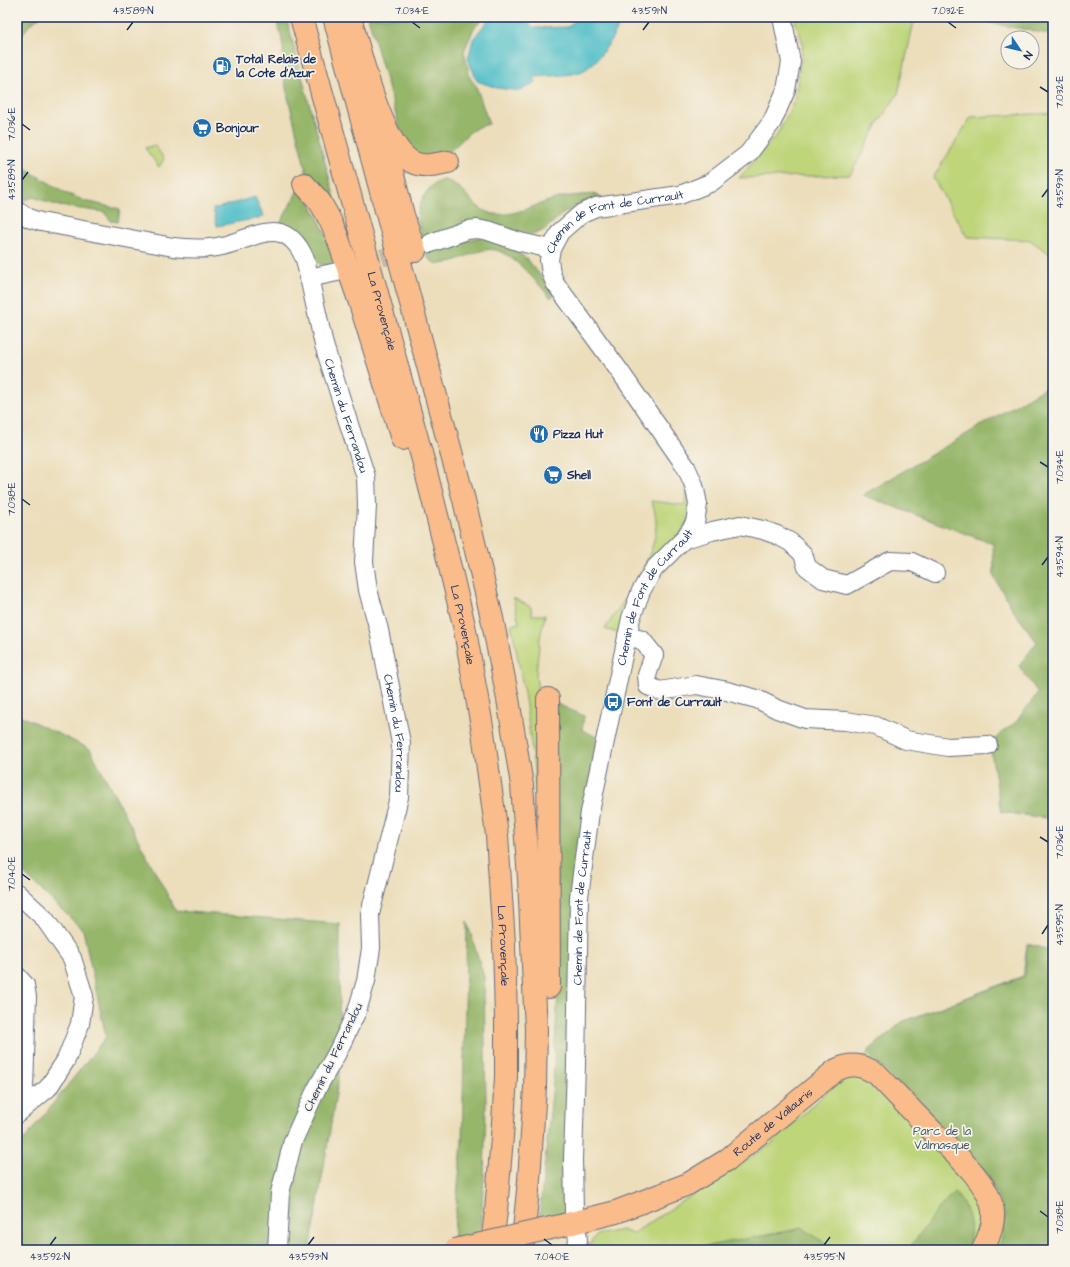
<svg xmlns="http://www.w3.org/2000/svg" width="1070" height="1267" viewBox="0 0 1070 1267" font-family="'Architects Daughter',sans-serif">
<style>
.green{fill:#bed57a;stroke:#6c826c}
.forest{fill:#96b66a;stroke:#587264}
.water{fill:#52c0c9;stroke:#367894}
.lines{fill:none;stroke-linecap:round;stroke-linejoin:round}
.minor-tunnel{stroke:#c2bba8;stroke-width:18;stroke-dasharray:18 9;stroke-linecap:butt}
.minor-casing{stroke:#646c7f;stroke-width:20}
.major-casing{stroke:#646c7f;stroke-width:24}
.highway-casing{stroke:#646c7f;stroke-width:24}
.minor{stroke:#fff;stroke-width:18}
.major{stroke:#f9bc8a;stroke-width:22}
.highway{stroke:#f9bc8a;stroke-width:22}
.major-bridge-casing{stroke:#646c7f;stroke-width:24;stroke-linecap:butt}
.major-bridge{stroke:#f9bc8a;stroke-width:22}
.ticks{fill:none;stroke:#1b2f5e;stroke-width:1.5}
.labels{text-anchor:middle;stroke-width:3.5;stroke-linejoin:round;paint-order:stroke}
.poi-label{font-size:12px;font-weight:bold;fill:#1b2f5e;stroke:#f7f3e8;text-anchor:start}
.street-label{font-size:12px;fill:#1b2f5e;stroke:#f7f3e8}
.park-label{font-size:12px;fill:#445865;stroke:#f7f3e8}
.neatline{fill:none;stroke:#1b2f5e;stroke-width:1.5}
.ticks-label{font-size:10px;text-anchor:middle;fill:#1b2f5e}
</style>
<rect width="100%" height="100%" fill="#f7f3e8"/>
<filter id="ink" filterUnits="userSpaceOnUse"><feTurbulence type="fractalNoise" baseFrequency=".025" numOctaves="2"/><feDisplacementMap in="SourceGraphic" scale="8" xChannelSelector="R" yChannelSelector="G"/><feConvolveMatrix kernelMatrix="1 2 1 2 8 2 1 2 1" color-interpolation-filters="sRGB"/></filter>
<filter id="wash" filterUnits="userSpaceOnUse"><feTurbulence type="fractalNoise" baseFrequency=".012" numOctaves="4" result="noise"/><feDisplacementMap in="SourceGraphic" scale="16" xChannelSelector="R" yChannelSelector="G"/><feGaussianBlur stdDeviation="0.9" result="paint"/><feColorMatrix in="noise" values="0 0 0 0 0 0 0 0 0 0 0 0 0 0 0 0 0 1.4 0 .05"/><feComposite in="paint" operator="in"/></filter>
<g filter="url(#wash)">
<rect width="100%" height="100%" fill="#ecdebb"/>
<g class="green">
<path d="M794 17H915L898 94 880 120 850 175 739 178 777 135 795 100 803 44Z"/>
<path d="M1053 113V256L1030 240 967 237 933 178 971 117Z"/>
<path d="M155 145 164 159 159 167 145 148Z"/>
<path d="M686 484 693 512 621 634 605 629C626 596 671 542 651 501L684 505 686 498Z"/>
<path d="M513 598 531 607 532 615H545L540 638 537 664 536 676 541 714 538 814C533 751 525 687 511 625L519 623Z"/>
<path d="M1027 944 1053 951V1250H587L596 1235 622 1230 632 1234 771 1144 902 1022 1023 976Z"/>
</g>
<g class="forest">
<path d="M17 17H40C28 24 23 33 17 45Z"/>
<path d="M275 17H286L340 218 307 175 287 93 284 76 283 47 281 35Z"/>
<path d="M368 17H485L474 28 464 51 470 78 476 86 489 124 478 127 470 132 445 156 418 159 402 136Z"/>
<path d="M969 17H1053V35L970 19Z"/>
<path d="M17 164 68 194 85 201 120 209 118 222 111 221 104 212 59 206 33 197 17 203Z"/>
<path d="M443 180C463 182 471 208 490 213 510 219 536 204 555 199 569 195 584 195 598 194L600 199 585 201 561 215 544 230 535 234 519 233 496 226 434 250 480 237 495 240 515 250 528 260 555 294 551 298C538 284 514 254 495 250 475 245 443 276 428 258 425 246 419 234 418 222 416 205 427 184 443 180Z"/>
<path d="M299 188 307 195 339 261C327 266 323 267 312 259L279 226Z"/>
<path d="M17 312 23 375 17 374Z"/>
<path d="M1053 382V819L1001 812 990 745 1001 733 1016 722 1038 693 1019 666 1037 642 1015 613 994 577 993 544 863 495 1048 386Z"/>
<path d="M555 703 584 716 582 730 599 738 576 876 567 1213 539 1219 553 1084 558 989Z"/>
<path d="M17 714 90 749 176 911 340 924 339 1076 310 1250H17V1146L21 1144 106 1037 83 930 17 867Z"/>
<path d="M467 922 484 977 486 1107 484 1177 480 1232 453 1240 462 1143Z"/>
<path d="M1027 944 1053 951V1250H997L1002 1239 1005 1217 1001 1204 989 1176 867 1052 902 1022 1025 976Z"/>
<path d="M954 1192C970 1209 975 1227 966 1250H908L939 1208Z"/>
<path d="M803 1228 835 1250H687Z"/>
</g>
<g class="water">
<path d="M522 17 534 28 568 27 579 17H624C613 36 599 67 577 73 563 76 548 76 534 77L536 82 520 91 497 88 477 81 468 59 473 39 489 19Z"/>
<path d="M255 197 264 217 217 226 213 209Z"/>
</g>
</g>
<g filter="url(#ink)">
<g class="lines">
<path class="minor-tunnel" d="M356 266 410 249"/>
<g class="minor-casing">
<g id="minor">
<path id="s1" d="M17 211 31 219 41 222 173 247C190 249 205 250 222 246 256 238 285 213 305 259L324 345 345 412 366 477 367 505 364 562 368 590 379 630 401 743 400 768 399 797 370 914 371 948 366 981 357 1011 337 1053 316 1090 293 1141 280 1193 277 1250"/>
<path d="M431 243 467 230 477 229 488 231 520 242 551 249"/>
<path d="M309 278 337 272"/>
<path d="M684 539 712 531 740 525 763 530 777 535 790 542 803 554 807 567 823 579 847 585 890 561 912 562 935 573"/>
<path d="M627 636 642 640 654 655 647 675 648 686 660 691 696 685 723 690 757 699 777 709 805 719 846 721 876 726 906 740 948 747 988 745"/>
<path d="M17 893 44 918 72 958 84 996 80 1024 66 1060 48 1088 18 1113"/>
<path d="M17 976 25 985 27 997 24 1088 18 1113 17 1114"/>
<path id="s2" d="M576 1250 578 1240 574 1212 573 1159 576 1065 579 897 590 812 631 618 641 591 654 569 684 539 695 523 698 504 694 485 686 467 621 373 555 283 551 273 549 260 551 249 560 232 582 213 596 207 680 195 710 183 748 154 772 122 786 90 791 62 782 17"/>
</g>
</g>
<g class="major-casing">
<g id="major">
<path id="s3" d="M564 1225 616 1212 688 1184 727 1160 836 1070C852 1062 862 1065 877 1074 897 1095 916 1115 936 1135 955 1154 986 1180 992 1206 996 1221 989 1236 983 1250"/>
</g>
</g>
<g class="highway-casing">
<g id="highway">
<path id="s4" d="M301 17 423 460 448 559 464 625 483 732 497 835 504 943 506 1018V1077L502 1137 496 1212 491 1250"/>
<path d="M334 17 464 500 492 618 508 699 522 785 529 879 536 1030 535 1087 529 1180 522 1250"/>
<path d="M350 17C360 51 381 145 412 162 424 168 436 164 448 162"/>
<path d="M382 132 403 215 415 251"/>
<path d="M304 184 320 202 329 218 337 236 359 300 402 439"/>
<path d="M548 699 549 987"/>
</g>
</g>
<use href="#minor" class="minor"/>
<use href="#major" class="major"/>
<use href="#highway" class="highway"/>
<g class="major-bridge-casing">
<path id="major-bridge" d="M455 1250 564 1225"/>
</g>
<use href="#major-bridge" class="major-bridge"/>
</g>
</g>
<path class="ticks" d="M412 22 420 28M948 22 956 28M127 30 133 22M643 30 649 22M1040 87 1048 92M22 124 30 130M22 180 28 172M1042 197 1048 189M1040 462 1048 467M22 499 30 505M1042 565 1048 557M1040 837 1048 842M22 874 30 880M1042 934 1048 925M1040 1211 1048 1217M544 1239 552 1245M50 1245 56 1237M308 1245 314 1237M824 1245 830 1237"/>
<defs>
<g id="fuel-disc" transform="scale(1)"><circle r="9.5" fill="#1f6fb2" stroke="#f7f3e8"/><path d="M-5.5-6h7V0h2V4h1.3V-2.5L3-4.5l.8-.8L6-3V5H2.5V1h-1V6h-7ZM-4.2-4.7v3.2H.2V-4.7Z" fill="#fff"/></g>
<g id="supermarket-disc" transform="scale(1)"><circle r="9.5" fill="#1f6fb2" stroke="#f7f3e8"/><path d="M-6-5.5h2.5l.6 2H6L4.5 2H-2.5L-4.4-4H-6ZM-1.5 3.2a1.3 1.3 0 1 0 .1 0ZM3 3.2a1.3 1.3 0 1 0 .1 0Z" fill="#fff"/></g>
<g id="restaurant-disc" transform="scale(1)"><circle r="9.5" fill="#1f6fb2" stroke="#f7f3e8"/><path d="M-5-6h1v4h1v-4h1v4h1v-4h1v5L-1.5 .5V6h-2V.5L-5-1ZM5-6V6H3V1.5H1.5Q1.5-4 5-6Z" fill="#fff"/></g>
<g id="bus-disc" transform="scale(1)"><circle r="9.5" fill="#1f6fb2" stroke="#f7f3e8"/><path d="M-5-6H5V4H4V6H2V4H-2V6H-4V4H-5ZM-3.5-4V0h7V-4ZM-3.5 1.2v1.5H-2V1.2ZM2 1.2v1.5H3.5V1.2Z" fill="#fff"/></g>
</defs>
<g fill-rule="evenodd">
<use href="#fuel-disc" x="222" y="66"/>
<use href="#supermarket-disc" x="202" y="128"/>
<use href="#restaurant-disc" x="539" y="434"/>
<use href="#supermarket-disc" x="553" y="475"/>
<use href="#bus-disc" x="613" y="702"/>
</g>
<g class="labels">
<g class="poi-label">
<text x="236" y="63">Total Relais de<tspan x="236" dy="14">la Cote d'Azur</tspan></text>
<text x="216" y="132">Bonjour</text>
<text x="553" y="438">Pizza Hut</text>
<text x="567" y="479">Shell</text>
<text x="627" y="706">Font de Currault</text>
</g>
<g class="street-label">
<text dy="4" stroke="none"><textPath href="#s2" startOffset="1147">Chemin de Font de Currault</textPath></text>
<text dy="4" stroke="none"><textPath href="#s4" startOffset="305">La Provençale</textPath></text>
<text dy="4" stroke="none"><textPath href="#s1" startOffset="470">Chemin du Ferrandou</textPath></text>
<text dy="4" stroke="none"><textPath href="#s2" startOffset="667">Chemin de Font de Currault</textPath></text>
<text dy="4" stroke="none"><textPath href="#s4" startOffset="629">La Provençale</textPath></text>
<text dy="4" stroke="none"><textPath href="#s1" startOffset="794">Chemin du Ferrandou</textPath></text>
<text dy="4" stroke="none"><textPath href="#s2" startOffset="343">Chemin de Font de Currault</textPath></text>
<text dy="4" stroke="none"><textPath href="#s4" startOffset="953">La Provençale</textPath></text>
<text transform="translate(333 1057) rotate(-64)" y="4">Chemin du Ferrandou</text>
<text dy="4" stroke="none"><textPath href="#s3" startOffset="236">Route de Vallauris</textPath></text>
</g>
<g class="park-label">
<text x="942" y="1135">Parc de la<tspan x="942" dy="14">Valmasque</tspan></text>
</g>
</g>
<rect width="1070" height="1267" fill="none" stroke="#f7f3e8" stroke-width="44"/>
<g transform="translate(1020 50) rotate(125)"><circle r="19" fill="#f7f3e8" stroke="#9fa5b1"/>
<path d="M0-3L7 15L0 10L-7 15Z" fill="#1f6fb2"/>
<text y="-6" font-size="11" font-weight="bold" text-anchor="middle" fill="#1b2f5e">N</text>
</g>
<rect x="22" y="22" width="1026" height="1223" class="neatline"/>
<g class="ticks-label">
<text x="133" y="14">43.589°N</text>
<text x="412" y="14">7.034°E</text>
<text x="649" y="14">43.591°N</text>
<text x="948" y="14">7.032°E</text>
<text transform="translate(1059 92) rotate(-90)" y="4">7.032°E</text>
<text transform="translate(11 124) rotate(-90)" y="4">7.036°E</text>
<text transform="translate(11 180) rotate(-90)" y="4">43.589°N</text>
<text transform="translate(1059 189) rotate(-90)" y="4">43.593°N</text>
<text transform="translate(1059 467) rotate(-90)" y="4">7.034°E</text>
<text transform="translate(11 499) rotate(-90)" y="4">7.038°E</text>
<text transform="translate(1059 557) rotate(-90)" y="4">43.594°N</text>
<text transform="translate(1059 842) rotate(-90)" y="4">7.036°E</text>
<text transform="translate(11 874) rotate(-90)" y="4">7.040°E</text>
<text transform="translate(1059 925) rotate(-90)" y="4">43.595°N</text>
<text transform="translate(1059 1217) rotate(-90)" y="4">7.038°E</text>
<text x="50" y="1260">43.592°N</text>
<text x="308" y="1260">43.593°N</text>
<text x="552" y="1260">7.040°E</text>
<text x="824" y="1260">43.595°N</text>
</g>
</svg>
